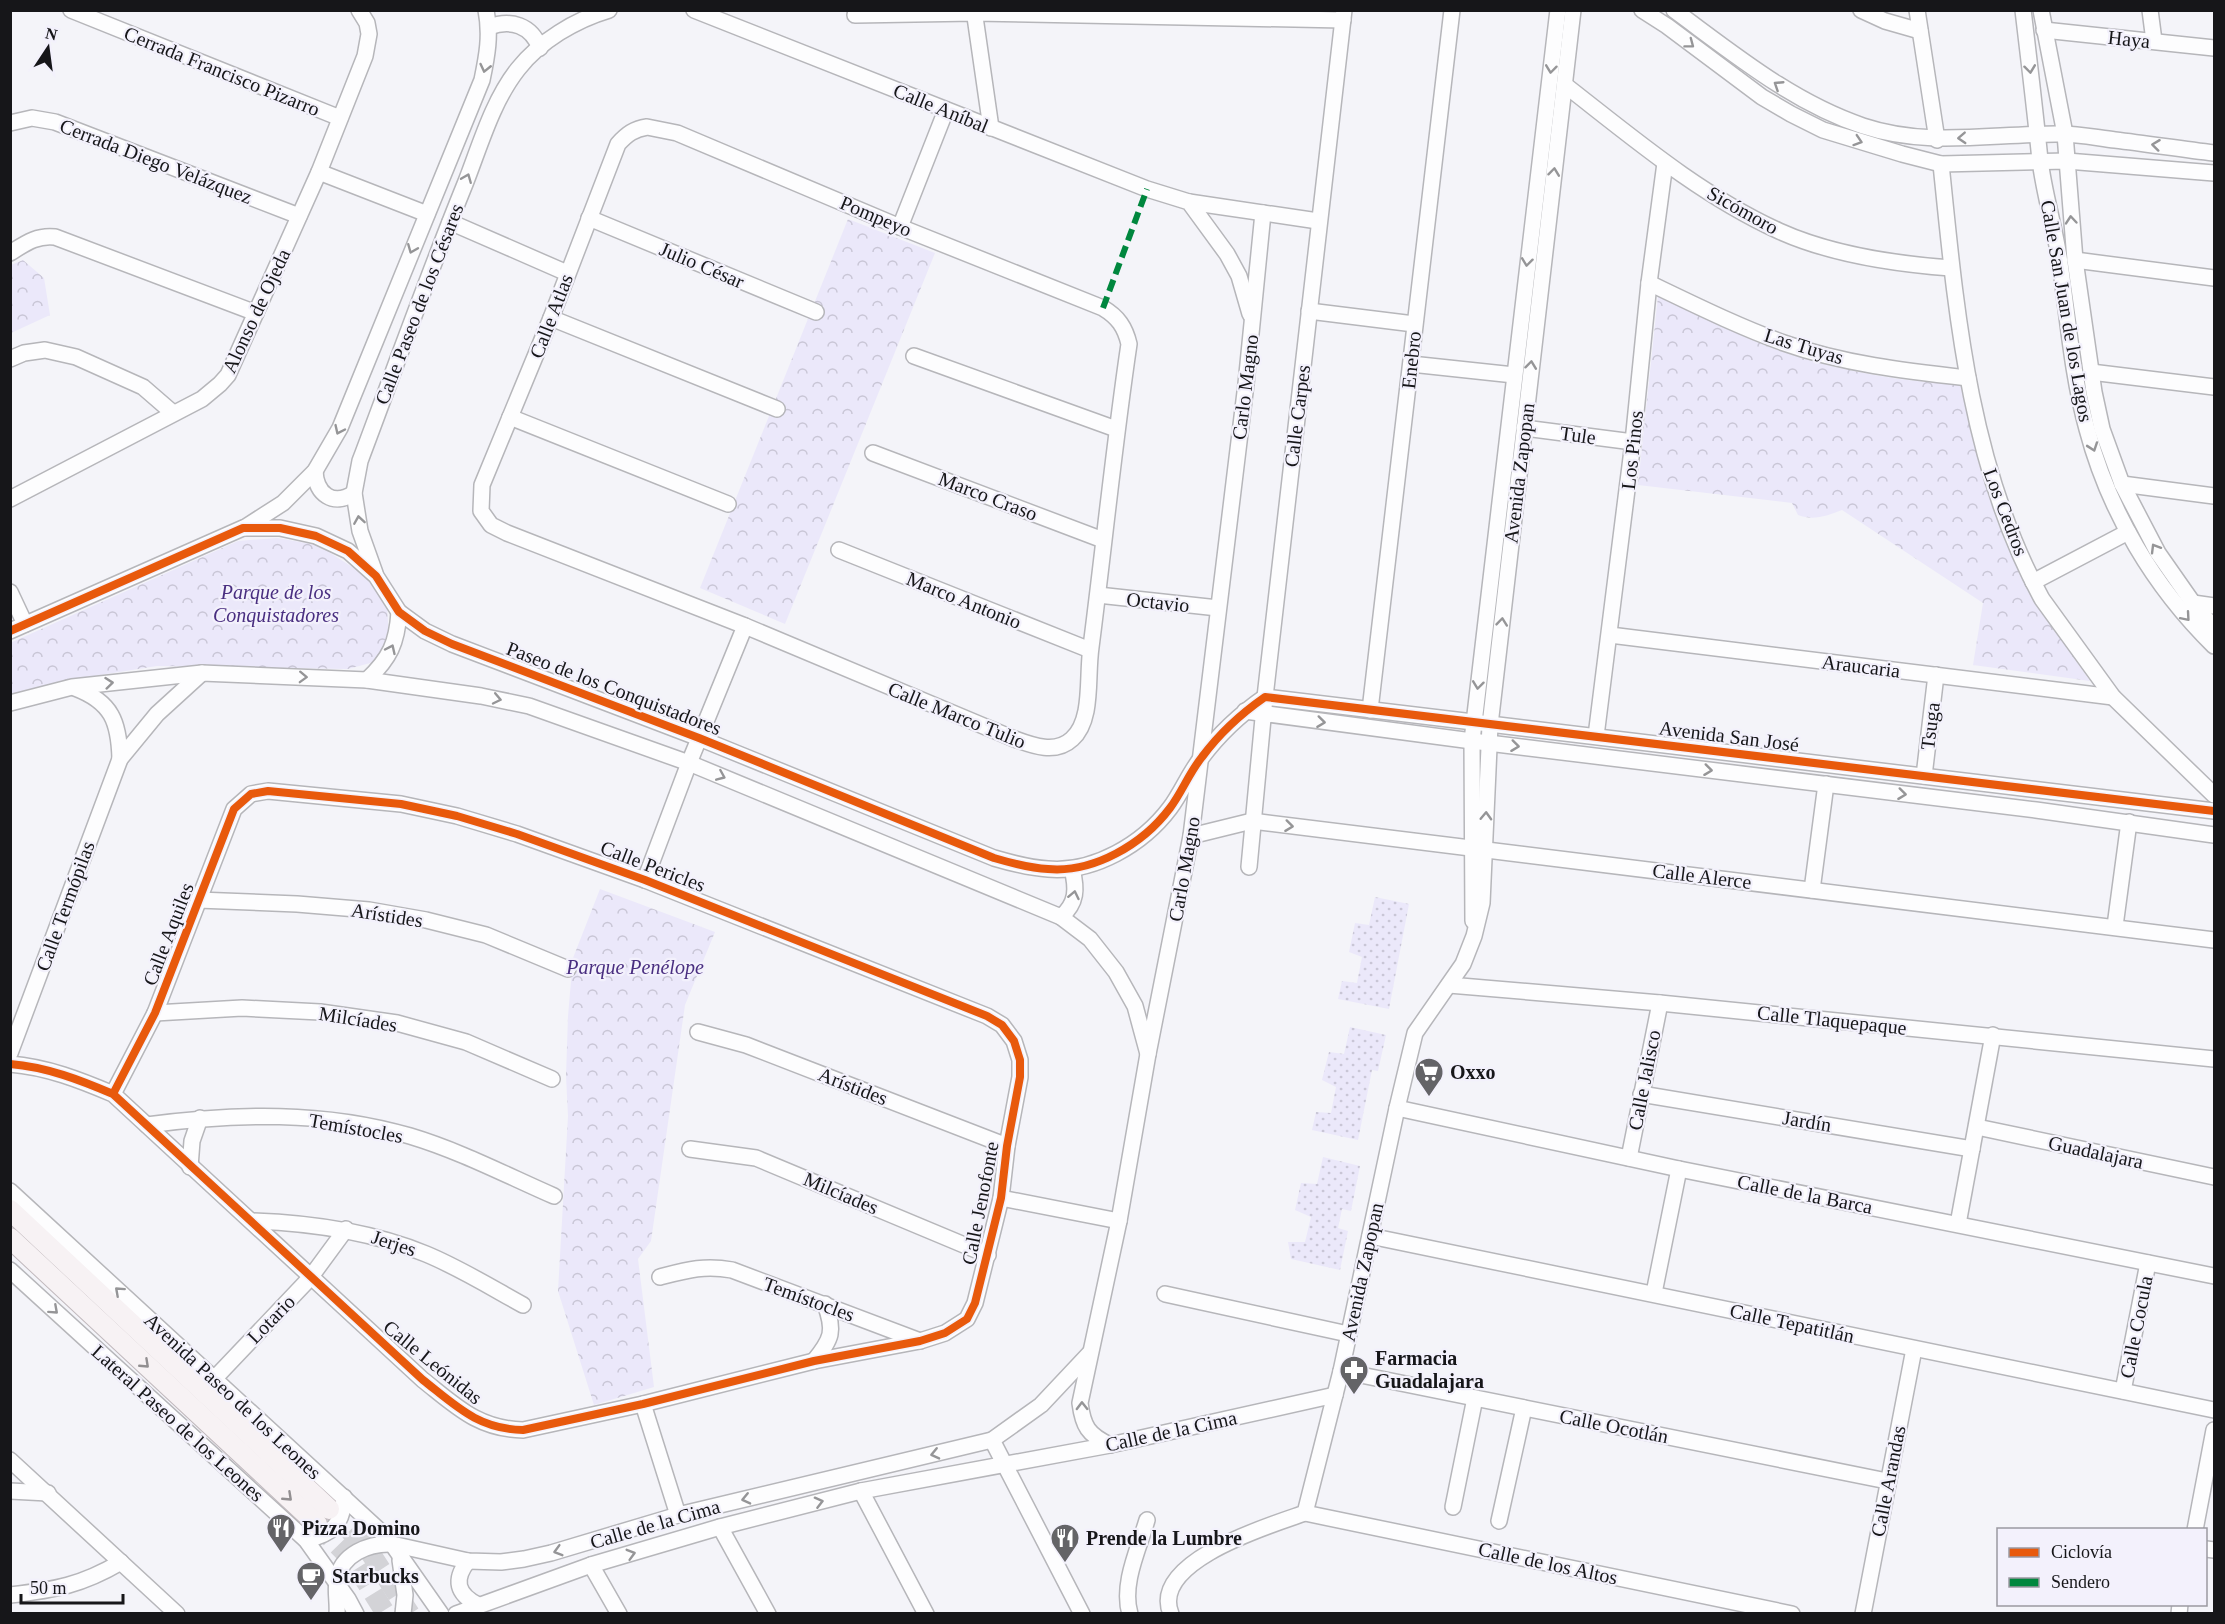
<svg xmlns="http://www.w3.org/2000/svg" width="2225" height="1624" viewBox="0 0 2225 1624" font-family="'Times New Roman',serif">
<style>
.grass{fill:url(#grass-dots)}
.park{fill:url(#park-crowns)}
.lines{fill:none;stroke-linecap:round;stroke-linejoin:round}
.major-tunnel{stroke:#d3d3d7;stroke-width:20;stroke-dasharray:20 10;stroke-linecap:butt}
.minor-casing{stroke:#b6b6ba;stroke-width:18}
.major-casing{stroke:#c1b9bd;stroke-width:22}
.minor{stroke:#fdfdfe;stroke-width:15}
.major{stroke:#f7f2f4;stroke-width:20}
.quiet{stroke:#00873e;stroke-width:6;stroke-dasharray:12 6;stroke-linecap:butt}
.cycleway-casing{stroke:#f3f1fc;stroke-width:11}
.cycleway{stroke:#e8590c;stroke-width:8}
.oneway{stroke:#959597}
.oneway2{stroke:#928f91}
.labels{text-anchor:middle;stroke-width:4.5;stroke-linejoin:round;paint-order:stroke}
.street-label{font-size:20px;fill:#161619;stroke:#f3f1fc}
.park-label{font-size:20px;font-style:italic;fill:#492e80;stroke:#f3f1fc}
.poi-label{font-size:20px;font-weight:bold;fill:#161619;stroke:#f3f1fc;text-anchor:start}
</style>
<defs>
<pattern id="grass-dots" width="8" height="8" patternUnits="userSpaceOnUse" patternTransform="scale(1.5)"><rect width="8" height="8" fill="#ebe8fa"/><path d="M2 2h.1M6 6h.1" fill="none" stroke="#c9c6d6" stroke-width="1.8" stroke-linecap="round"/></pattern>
<pattern id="park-crowns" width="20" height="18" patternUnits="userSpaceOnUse" patternTransform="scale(1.5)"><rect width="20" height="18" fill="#ebe8fa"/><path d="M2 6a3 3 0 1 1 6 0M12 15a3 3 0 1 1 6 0" fill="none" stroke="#c9c6d6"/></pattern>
</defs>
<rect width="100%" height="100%" fill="#f4f4f9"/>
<g class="grass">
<path d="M1375 897 1409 904 1389 1009 1338 999 1342 981 1357 983 1362 957 1349 952 1355 923 1369 925Z"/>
<path d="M1350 1027 1386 1035 1378 1071 1372 1070 1358 1140 1312 1130 1316 1112 1331 1113 1336 1087 1322 1080 1329 1052 1344 1054Z"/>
<path d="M1323 1157 1360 1166 1351 1211 1342 1209 1338 1228 1348 1231 1340 1270 1291 1259 1288 1242H1305L1311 1217 1295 1210 1301 1183 1317 1184Z"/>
</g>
<g class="park">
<path d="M848 219 935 253 785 624 700 588Z"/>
<path d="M23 260 44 278 50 315 11 333V265Z"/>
<path d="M1658 296C1693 312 1727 330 1762 344 1818 367 1904 384 1964 384L1983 468 2029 591 2090 681 1973 665 1983 603 1842 510C1826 516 1814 521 1798 515L1792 503 1638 485Z"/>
<path d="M277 538 318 545 363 574 387 605 389 638 374 662 348 669 157 666 75 679 11 694 10 643 238 541Z"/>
<path d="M600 889 715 932 685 1005 651 1241 638 1259 654 1387 594 1405 558 1291 568 1116 566 1076 568 1016 573 958Z"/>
</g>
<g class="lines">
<g class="major-tunnel">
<path d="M329 1509 369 1551 410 1614"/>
<path d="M317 1524 353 1561 386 1614"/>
</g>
<g class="minor-casing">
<g id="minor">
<path d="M71 10 340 118"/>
<path d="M694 10 1147 189 1189 202 1227 254 1239 276 1250 314"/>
<path d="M974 10 991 128"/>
<path d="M1642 10 1667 26 1762 97 1791 114 1823 130 1902 154 1941 164 2067 161 2214 173"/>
<path d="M1674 10C1734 54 1792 102 1863 126 1929 148 1994 133 2061 134 2079 134 2098 138 2115 140 2148 144 2181 149 2214 153"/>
<path d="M1861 10 1885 21 1920 31"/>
<path d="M1917 10 1937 140"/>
<path d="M2023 10C2029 60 2035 110 2040 160 2044 194 2055 228 2060 263 2068 318 2072 375 2087 429 2109 512 2154 587 2214 646"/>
<path d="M2041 10 2065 134 2075 260 2094 392 2102 429 2122 484 2158 553 2193 603 2214 628"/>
<path d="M2150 10 2154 41"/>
<path d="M855 15 974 13 1343 20"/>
<path d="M489 27C511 19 531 25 540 48"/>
<path d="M2044 30 2214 48"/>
<path d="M1565 85C1633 138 1700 195 1779 231 1830 254 1895 264 1951 268"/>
<path d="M10 123 32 118 55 122 299 216"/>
<path d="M647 127 677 133 900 227 1103 308C1118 317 1125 327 1129 344 1114 445 1104 546 1091 647 1088 668 1090 690 1086 711 1084 721 1080 732 1072 739 1055 755 1031 745 1012 738L745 626 507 533 491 525 481 511 482 485 551 318 618 144C627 134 634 129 647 127Z"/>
<path d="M1941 164C1956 311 1969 466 2042 599L2113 697 2214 795"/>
<path d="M319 172 427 214"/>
<path d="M1189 202 1318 221"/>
<path d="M589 218 816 312"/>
<path d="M450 222 567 273"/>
<path d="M900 227 946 110"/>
<path d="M10 253C26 243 37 235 55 237L256 313"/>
<path d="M2075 260 2214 278"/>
<path d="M1649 283C1693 304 1737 326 1784 343 1843 364 1906 371 1968 378"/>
<path d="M1309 311 1414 324"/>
<path d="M551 318 777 409"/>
<path d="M914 356 1116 429"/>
<path d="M10 359 24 353 45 350 76 357 143 387 173 413"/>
<path d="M1411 364 1514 375"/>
<path d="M2091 372 2214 387"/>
<path d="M510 417 728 504"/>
<path d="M1524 428 1633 442"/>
<path d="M873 453 1103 540"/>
<path d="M315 471C316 494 333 507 354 493"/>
<path d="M2122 484 2214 496"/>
<path d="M10 499 202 399 220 384 228 375 319 172 365 56 369 34 367 23 359 10"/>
<path d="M244 528 283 503 315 471 340 428 482 80C487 56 491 35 486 10"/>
<path d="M839 550 1090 650"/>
<path d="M375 573 360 531 354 493 360 461C395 368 428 275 465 184 480 146 492 102 518 69 540 41 575 20 609 10"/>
<path d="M2033 582 2128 532"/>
<path d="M10 592 25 624"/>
<path d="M1098 595 1218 608"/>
<path d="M2193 603 2214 606"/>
<path d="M10 631 243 528H280L316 536 348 551 376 576 399 612 425 631 452 644 699 738 994 858C1011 863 1029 868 1048 869 1094 873 1143 844 1170 808 1182 792 1189 773 1202 757 1219 734 1242 713 1265 697L2214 811"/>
<path d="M1610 635 2113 697"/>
<path d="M367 680C390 658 397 643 399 612"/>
<path d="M75 688C112 702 119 722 120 759"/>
<path d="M10 703 72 687 202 673 367 680 481 696 529 706 689 763 1061 917 1090 939 1116 972 1135 1006 1148 1054"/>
<path d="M1370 710 1452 10"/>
<path d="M1245 711 1472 741 2036 810 2214 835"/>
<path d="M1596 736 1633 442 1649 283 1665 163"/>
<path d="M1924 776 1936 675"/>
<path d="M1191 836 1252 821 2214 940"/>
<path d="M1249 867 1265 697 1344 10"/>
<path d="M645 880 689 763 745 626"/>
<path d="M1812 890 1826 784"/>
<path d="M198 900 297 904 369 910 426 920 486 935 568 969"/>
<path d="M1061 917C1077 903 1077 889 1072 869"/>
<path d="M1473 921 1472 741 1474 723 1558 10"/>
<path d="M2115 926 2129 822"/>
<path d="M1449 985 1660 1003 2214 1059"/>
<path d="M155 1013 242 1008 320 1012 397 1023 466 1042 552 1079"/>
<path d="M698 1032 746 1045 1007 1146"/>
<path d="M10 1053 120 759 157 714 202 673"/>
<path d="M10 1064C47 1067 80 1080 113 1094L423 1380C456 1406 478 1429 523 1430L643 1404 814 1361 920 1341 945 1333 967 1319 975 1303 1001 1198 1007 1146 1020 1077V1060L1014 1041 1002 1025 987 1016 645 880 517 834 457 816 401 804 268 791 251 794 234 809 155 1013 113 1094"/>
<path d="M1641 1094 1972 1149"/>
<path d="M1397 1108 1679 1169 2214 1276"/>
<path d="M147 1125C235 1113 325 1111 410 1136 460 1151 506 1175 554 1196"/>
<path d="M1977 1127 2214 1177"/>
<path d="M690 1149 756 1158 988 1255"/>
<path d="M1629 1158 1660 1003"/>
<path d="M190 1167 192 1141 200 1118"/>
<path d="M10 1191 381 1532 392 1544 441 1614"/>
<path d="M1001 1198 1119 1221"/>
<path d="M252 1221C312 1223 370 1231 426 1254 460 1268 492 1288 523 1305"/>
<path d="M1958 1224 1993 1035"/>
<path d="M1370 1236 2214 1410"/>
<path d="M10 1270 306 1540 348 1599 356 1614"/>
<path d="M660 1277C687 1270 704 1265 732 1270L920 1341"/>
<path d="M1654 1293 1679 1169"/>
<path d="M1165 1294 1348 1334"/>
<path d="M814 1361C832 1339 835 1331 825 1304"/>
<path d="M1341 1371 1887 1481"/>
<path d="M215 1378 310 1278 346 1229"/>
<path d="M2123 1391 2148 1263"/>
<path d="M643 1404 678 1515"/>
<path d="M992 1440 1082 1614"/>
<path d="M1110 1445C1088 1435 1083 1426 1080 1403L1119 1221 1148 1054 1191 836 1246 384 1263 213"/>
<path d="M10 1460 177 1614"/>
<path d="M10 1491 48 1493"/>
<path d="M861 1491 926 1614"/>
<path d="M1453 1507 1475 1398"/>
<path d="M1305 1513 1792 1614"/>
<path d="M1499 1521 1524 1408"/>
<path d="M720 1527 768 1614"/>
<path d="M2195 1530 2214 1430"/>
<path d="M306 1540C332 1534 343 1525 344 1497"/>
<path d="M2206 1549 2214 1550"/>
<path d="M400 1560 405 1595 403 1614"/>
<path d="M468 1561C453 1580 457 1594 478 1605"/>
<path d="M591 1565 619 1614"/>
<path d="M10 1595C55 1590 82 1585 121 1562"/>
<path d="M337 1614C338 1602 335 1591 337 1580 341 1554 369 1543 392 1544L468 1561 501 1562 524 1559 551 1553 678 1515 992 1440 1041 1405 1089 1354"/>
<path d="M456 1614 591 1565 720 1527 861 1491 1110 1445 1335 1395"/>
<path d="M1130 1614C1121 1584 1139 1548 1147 1520"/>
<path d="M1171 1614C1149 1561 1271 1525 1305 1513L1341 1371 1397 1108 1415 1033 1463 964 1474 936 1482 903 1490 725 1573 10"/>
<path d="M1863 1614 1914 1349"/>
<path d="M2179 1614 2180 1604"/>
</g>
</g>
<g class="major-casing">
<g id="major">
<path d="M10 1210 329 1509"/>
<path d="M10 1238 317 1524"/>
</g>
</g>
<use href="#minor" class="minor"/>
<use href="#major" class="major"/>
<path class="quiet" d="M1103 308 1147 189"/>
<g class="cycleway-casing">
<g id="cycleway">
<path d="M10 631 243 528H280L316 536 348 551 376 576 399 612 425 631 452 644 699 738 994 858C1011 863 1029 868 1048 869 1094 873 1143 844 1170 808 1182 792 1189 773 1202 757 1219 734 1242 713 1265 697L2214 811"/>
<path d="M10 1064C47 1067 80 1080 113 1094L423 1380C456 1406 478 1429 523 1430L643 1404 814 1361 920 1341 945 1333 967 1319 975 1303 1001 1198 1007 1146 1020 1077V1060L1014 1041 1002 1025 987 1016 645 880 517 834 457 816 401 804 268 791 251 794 234 809 155 1013 113 1094"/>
</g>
</g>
<use href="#cycleway" class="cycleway"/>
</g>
<defs><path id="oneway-chevron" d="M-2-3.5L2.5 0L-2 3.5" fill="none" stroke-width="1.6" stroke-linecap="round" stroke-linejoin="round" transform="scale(1.5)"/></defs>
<g class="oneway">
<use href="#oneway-chevron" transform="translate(1690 44) rotate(37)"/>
<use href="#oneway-chevron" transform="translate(485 68) rotate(103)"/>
<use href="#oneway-chevron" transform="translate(1551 69) rotate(97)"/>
<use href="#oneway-chevron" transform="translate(2030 69) rotate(83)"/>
<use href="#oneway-chevron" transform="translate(1778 85) rotate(-147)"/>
<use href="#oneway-chevron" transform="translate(1962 138) rotate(177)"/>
<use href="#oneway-chevron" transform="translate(1858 141) rotate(18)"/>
<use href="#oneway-chevron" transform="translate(2156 145) rotate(-173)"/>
<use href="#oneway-chevron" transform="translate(1554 172) rotate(-83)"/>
<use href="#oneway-chevron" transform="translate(467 178) rotate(-68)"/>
<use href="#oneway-chevron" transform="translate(2071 220) rotate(-95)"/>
<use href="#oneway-chevron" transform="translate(412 249) rotate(112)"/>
<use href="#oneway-chevron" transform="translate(1527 262) rotate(97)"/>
<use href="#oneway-chevron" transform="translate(1531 365) rotate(-83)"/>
<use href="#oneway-chevron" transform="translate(339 430) rotate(115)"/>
<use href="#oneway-chevron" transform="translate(2093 447) rotate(71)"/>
<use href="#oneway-chevron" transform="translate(359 520) rotate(-99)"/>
<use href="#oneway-chevron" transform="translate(2155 548) rotate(-121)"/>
<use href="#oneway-chevron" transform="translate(2186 617) rotate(49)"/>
<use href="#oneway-chevron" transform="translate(1502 622) rotate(-84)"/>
<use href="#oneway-chevron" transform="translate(391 649) rotate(-65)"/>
<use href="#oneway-chevron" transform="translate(303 677) rotate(2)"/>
<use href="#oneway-chevron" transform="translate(109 683) rotate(-6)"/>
<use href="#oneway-chevron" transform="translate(1478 685) rotate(97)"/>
<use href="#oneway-chevron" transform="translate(497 699) rotate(12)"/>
<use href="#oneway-chevron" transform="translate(1321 722) rotate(7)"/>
<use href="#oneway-chevron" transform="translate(1515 746) rotate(7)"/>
<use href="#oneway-chevron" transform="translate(1708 770) rotate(7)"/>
<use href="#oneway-chevron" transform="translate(721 776) rotate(23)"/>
<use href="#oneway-chevron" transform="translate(1902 794) rotate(7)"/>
<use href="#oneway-chevron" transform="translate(1486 816) rotate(-88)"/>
<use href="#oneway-chevron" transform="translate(1289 826) rotate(7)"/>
<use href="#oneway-chevron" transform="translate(1074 895) rotate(-78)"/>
<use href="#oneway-chevron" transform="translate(119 1291) rotate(-138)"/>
<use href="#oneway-chevron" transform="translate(54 1310) rotate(42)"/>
<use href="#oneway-chevron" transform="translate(1082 1406) rotate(-91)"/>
<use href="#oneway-chevron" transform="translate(935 1454) rotate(167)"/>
<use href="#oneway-chevron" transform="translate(746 1499) rotate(167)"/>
<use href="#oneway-chevron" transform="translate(819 1502) rotate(-14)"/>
<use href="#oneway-chevron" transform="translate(558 1551) rotate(164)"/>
<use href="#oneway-chevron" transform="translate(631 1554) rotate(-16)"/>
</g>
<g class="oneway2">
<use href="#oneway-chevron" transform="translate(145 1364) rotate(43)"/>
<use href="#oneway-chevron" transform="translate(288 1497) rotate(43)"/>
</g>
<defs>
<g id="supermarket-pin" transform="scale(1.5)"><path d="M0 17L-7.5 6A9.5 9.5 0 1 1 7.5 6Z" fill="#646467" stroke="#f3f1fc"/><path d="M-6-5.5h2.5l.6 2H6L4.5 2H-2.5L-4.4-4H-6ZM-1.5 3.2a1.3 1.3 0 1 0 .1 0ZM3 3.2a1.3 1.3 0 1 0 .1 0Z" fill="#fff"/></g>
<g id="pharmacy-pin" transform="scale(1.5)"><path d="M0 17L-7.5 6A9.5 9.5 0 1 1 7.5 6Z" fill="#646467" stroke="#f3f1fc"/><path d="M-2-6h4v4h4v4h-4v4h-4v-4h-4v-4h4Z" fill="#fff"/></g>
<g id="restaurant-pin" transform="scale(1.5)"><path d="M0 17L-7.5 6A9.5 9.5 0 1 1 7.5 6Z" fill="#646467" stroke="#f3f1fc"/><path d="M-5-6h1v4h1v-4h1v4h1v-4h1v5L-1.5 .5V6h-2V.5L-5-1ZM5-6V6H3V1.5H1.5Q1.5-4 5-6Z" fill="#fff"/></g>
<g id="cafe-pin" transform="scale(1.5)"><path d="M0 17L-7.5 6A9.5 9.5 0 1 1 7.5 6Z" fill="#646467" stroke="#f3f1fc"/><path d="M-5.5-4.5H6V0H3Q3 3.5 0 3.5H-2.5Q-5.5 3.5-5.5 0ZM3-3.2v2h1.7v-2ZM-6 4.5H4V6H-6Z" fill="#fff"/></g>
</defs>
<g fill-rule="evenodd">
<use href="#supermarket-pin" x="1429" y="1072"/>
<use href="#pharmacy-pin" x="1354" y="1370"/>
<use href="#restaurant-pin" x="281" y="1528"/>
<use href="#restaurant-pin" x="1065" y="1538"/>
<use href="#cafe-pin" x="311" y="1576"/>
</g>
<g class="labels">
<g class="street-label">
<text transform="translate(2129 39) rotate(6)" y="7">Haya</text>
<text transform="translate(222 71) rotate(22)" y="7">Cerrada Francisco Pizarro</text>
<text transform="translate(941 108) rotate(22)" y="7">Calle Aníbal</text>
<text transform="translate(156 161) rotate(21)" y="7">Cerrada Diego Velázquez</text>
<text transform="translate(1743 210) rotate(29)" y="7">Sicómoro</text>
<text transform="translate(876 216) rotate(23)" y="7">Pompeyo</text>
<text transform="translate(702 265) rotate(23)" y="7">Julio César</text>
<text transform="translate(419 304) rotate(-69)" y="7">Calle Paseo de los Césares</text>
<text transform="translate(256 311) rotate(-65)" y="7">Alonso de Ojeda</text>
<text transform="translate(2067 311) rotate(80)" y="7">Calle San Juan de los Lagos</text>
<text transform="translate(551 316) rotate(-69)" y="7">Calle Atlas</text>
<text transform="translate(1804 346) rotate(17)" y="7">Las Tuyas</text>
<text transform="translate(1411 360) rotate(-84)" y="7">Enebro</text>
<text transform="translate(1245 387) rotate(-83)" y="7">Carlo Magno</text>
<text transform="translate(1297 416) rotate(-83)" y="7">Calle Carpes</text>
<text transform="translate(1578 435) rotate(8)" y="7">Tule</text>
<text transform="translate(1632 450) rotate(-84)" y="7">Los Pinos</text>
<text transform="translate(1519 473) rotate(-83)" y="7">Avenida Zapopan</text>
<text transform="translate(988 496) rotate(21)" y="7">Marco Craso</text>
<text transform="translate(2006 512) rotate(69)" y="7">Los Cedros</text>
<text transform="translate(964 600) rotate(22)" y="7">Marco Antonio</text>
<text transform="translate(1158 602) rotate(6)" y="7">Octavio</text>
<text transform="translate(1861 666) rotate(7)" y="7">Araucaria</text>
<text transform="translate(614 688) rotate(21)" y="7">Paseo de los Conquistadores</text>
<text transform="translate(957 715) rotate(22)" y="7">Calle Marco Tulio</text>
<text transform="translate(1930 726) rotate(-83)" y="7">Tsuga</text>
<text transform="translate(1729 736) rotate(7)" y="7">Avenida San José</text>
<text transform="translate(653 866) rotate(21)" y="7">Calle Pericles</text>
<text transform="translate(1184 869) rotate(-80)" y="7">Carlo Magno</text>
<text transform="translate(1702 876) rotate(7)" y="7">Calle Alerce</text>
<text transform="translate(65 906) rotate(-70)" y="7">Calle Termópilas</text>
<text transform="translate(387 915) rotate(9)" y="7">Arístides</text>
<text transform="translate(168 934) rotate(-69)" y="7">Calle Aquiles</text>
<text transform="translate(358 1019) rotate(9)" y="7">Milcíades</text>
<text transform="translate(1832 1020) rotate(6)" y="7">Calle Tlaquepaque</text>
<text transform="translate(1644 1080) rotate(-79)" y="7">Calle Jalisco</text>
<text transform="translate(853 1086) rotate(21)" y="7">Arístides</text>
<text transform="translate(1807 1121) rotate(9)" y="7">Jardín</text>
<text transform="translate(356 1128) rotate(10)" y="7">Temístocles</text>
<text transform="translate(2096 1152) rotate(12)" y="7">Guadalajara</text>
<text transform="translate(841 1193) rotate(23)" y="7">Milcíades</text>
<text transform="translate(1805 1194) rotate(11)" y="7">Calle de la Barca</text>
<text transform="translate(980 1203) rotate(-79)" y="7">Calle Jenofonte</text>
<text transform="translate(394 1243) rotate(18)" y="7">Jerjes</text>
<text transform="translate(1362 1272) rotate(-78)" y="7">Avenida Zapopan</text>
<text transform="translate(809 1299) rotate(20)" y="7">Temístocles</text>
<text transform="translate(271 1319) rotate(-46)" y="7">Lotario</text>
<text transform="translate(1792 1323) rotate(12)" y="7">Calle Tepatitlán</text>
<text transform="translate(2136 1327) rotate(-79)" y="7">Calle Cocula</text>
<text transform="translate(433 1362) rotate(39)" y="7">Calle Leónidas</text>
<text transform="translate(233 1396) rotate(43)" y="7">Avenida Paseo de los Leones</text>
<text transform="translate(178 1423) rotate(42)" y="7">Lateral Paseo de los Leones</text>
<text transform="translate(1614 1426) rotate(11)" y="7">Calle Ocotlán</text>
<text transform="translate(1171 1431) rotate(-12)" y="7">Calle de la Cima</text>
<text transform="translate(1888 1481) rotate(-79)" y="7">Calle Arandas</text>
<text transform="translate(655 1524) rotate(-16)" y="7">Calle de la Cima</text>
<text transform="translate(1548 1563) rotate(12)" y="7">Calle de los Altos</text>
</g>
<g class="park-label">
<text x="276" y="599">Parque de los<tspan x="276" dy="23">Conquistadores</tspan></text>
<text x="635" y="974">Parque Penélope</text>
</g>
<g class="poi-label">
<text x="1450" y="1079">Oxxo</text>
<text x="1375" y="1365">Farmacia<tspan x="1375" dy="23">Guadalajara</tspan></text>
<text x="302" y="1535">Pizza Domino</text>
<text x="1086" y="1545">Prende la Lumbre</text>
<text x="332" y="1583">Starbucks</text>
</g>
</g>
<rect width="2225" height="1624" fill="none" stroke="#161619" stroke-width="24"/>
<rect x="1997" y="1528" width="210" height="78" fill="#f3f1fc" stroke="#9b99a1" stroke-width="1.5"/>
<rect x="2009" y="1548" width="30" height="9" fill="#e8590c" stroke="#9b99a1" stroke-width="1.5"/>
<text x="2051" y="1558" font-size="18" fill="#161619">Ciclovía</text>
<rect x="2009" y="1578" width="30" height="9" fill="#00873e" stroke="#9b99a1" stroke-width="1.5"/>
<text x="2051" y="1588" font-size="18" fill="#161619">Sendero</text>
<g transform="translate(48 48) rotate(13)" stroke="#f3f1fc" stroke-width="4.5" paint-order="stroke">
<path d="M0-4.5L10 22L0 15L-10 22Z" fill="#161619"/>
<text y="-9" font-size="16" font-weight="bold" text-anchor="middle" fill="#161619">N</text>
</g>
<path d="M21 1594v9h102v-9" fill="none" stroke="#161619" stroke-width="3"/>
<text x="30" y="1594" font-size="18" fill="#161619" stroke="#f3f1fc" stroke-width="4.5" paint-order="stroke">50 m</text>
</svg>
